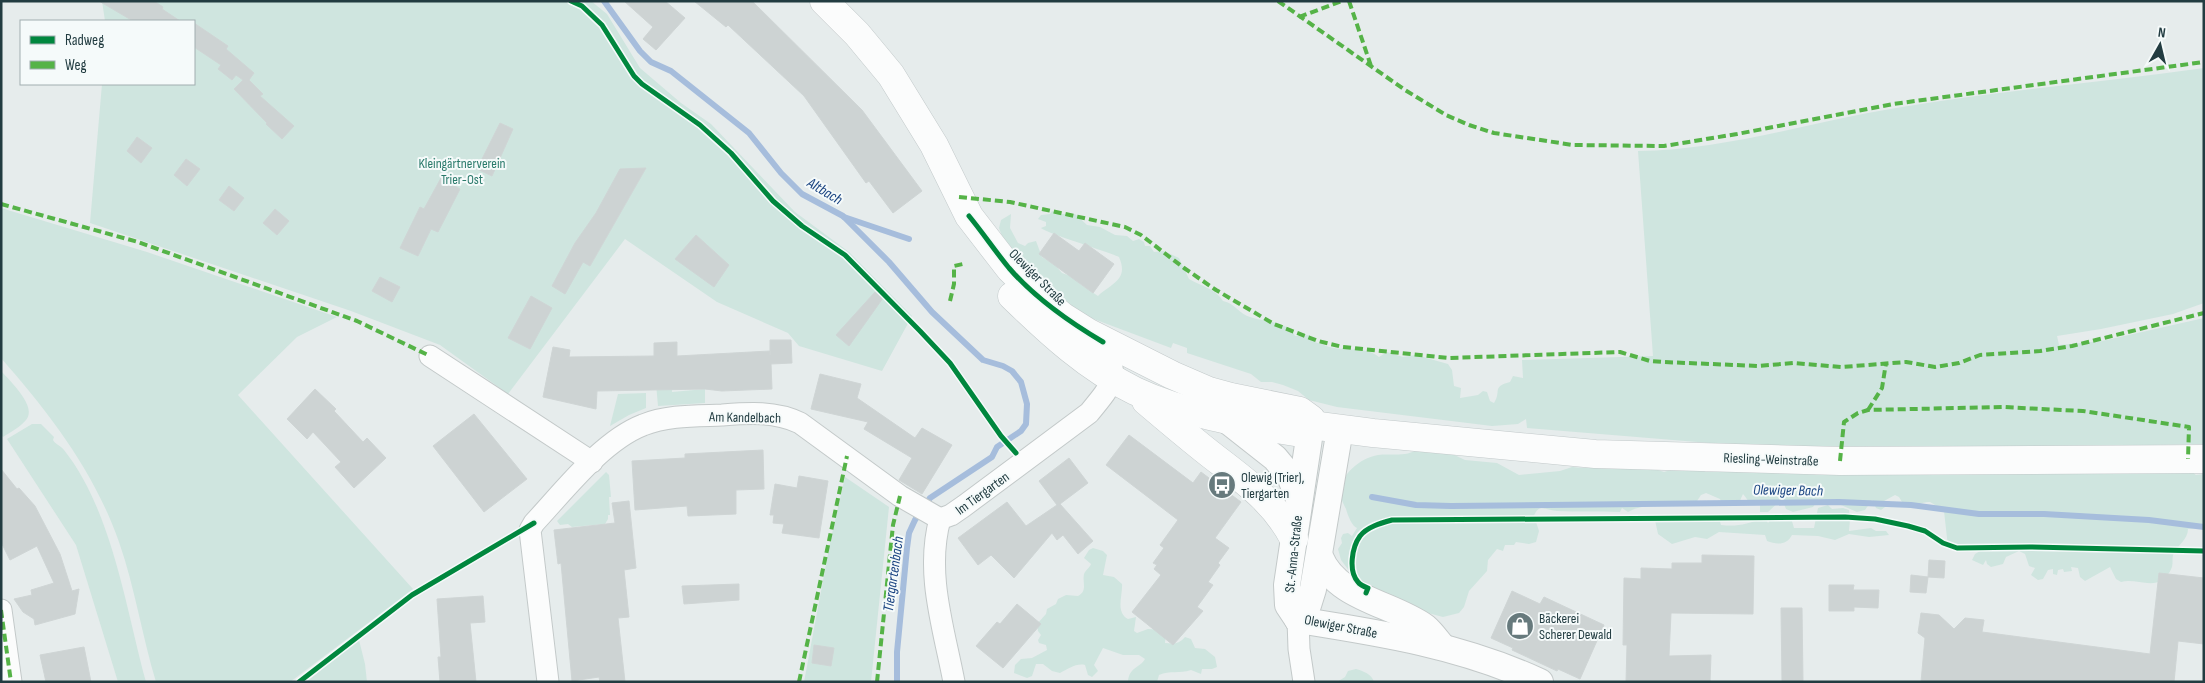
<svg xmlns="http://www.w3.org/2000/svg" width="2205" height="683" viewBox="0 0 2205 683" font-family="'Sofia Sans Condensed',sans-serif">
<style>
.green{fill:#cfe5df}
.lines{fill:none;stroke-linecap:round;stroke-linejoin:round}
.stream{stroke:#a6bddc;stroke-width:6}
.building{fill:#cdd3d3;stroke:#cfd5d5}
.minor-casing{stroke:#c3c9c9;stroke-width:23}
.tertiary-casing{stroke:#c3c9c9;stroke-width:28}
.secondary-casing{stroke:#c2c9ca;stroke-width:29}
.minor{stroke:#fbfcfc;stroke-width:21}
.tertiary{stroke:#fbfcfc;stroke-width:26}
.secondary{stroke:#fbfcfc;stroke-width:28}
.quiet{stroke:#55b347;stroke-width:4;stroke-dasharray:8 4;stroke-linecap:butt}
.cycleway-casing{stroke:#f5fafa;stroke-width:8}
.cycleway{stroke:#00873e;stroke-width:5}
.labels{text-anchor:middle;stroke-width:4;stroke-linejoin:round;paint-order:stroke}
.park-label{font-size:14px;fill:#2a7a6b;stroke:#f5fafa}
.street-label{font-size:14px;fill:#223c41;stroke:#f5fafa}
.poi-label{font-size:14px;fill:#223c41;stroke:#f5fafa;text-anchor:start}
.water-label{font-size:15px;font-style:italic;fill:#194381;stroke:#f5fafa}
</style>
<rect width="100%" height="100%" fill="#e6ecec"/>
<g class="green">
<path d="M102 1H591L607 14 640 68 681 103 711 124 795 212 849 252 912 316 882 371 799 346 788 333 717 302 625 239 508 394 440 345 351 311 90 223 102 84H194V21H105Z"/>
<path d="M2204 68V303L2173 314 2101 329 2057 336 2059 345 2102 341 2204 318V444L2042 447 1746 446 1527 428 1526 419 1518 424 1492 426 1337 407 1309 400 1298 391 1283 385 1272 382H1261L1251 374 1187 353V348L1173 343 1171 348 1091 318 1069 304 1049 290 1026 266 1002 236 999 228 1001 220 1011 214 1010 228 1018 243 1025 246 1028 243 1036 241 1042 257 1055 265 1062 273 1073 277 1080 284 1098 296C1112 283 1129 280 1119 257 1106 251 1046 233 1041 228L1046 226V222L1038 219 1041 215 1050 214 1052 211 1058 214H1075L1087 225 1100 227 1115 235 1127 236 1133 241 1139 239 1144 242 1145 246H1150L1154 252 1164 251 1179 258 1189 279C1201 286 1216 289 1223 301 1235 303 1239 314 1250 317 1264 322 1288 321 1295 336L1309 335C1311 337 1312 340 1314 341 1316 343 1319 343 1322 344 1341 354 1363 344 1379 357L1387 352 1403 357 1416 355 1448 364 1452 370 1454 386 1461 388 1460 398 1478 395 1483 391 1487 392 1490 401 1494 403C1502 391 1491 387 1510 382L1513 376 1523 378 1522 360 1653 356 1638 151C1725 150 1810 122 1896 108 1998 90 2101 83 2204 68Z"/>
<path d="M1 208 147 252 337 317 297 337 238 395 413 589 290 682H156C142 636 135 588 119 542 94 471 50 414 1 358Z"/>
<path d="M654 361 672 383V392L705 389V403L658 406Z"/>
<path d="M1 371C10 381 38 407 26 420 20 427 11 432 3 437L1 434Z"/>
<path d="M646 393V408L629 415 610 426 618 394Z"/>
<path d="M32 424H41L54 437 53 440C56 445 60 445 64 450 112 510 126 609 146 682H118L76 545 7 439Z"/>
<path d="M1419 448 1448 452 1465 460 1497 463 1519 475 1560 471 1572 467 1584 468 1593 463 1643 465 1664 472 1677 468H1700L1706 472H1810L1817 475 2046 471 2055 474 2077 471 2083 474 2109 471 2128 473 2131 467 2187 468 2196 475 2204 474V528L2188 529C2188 540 2177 545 2173 555 2172 559 2173 563 2172 567 2161 595 2138 577 2121 582L2116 579 2110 567 2085 581 2080 577 2078 568 2071 567 2072 571 2064 572 2063 569 2058 570 2057 575 2053 574V569L2048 570 2043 579 2038 580 2031 575 2035 568 2029 566 2025 554 2019 551 2006 557 2003 564 1991 567 1987 564 1986 560 1983 565 1972 560 1975 554 1980 551 1974 549 1967 552 1948 547 1944 511C1939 509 1935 504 1930 502 1924 501 1913 507 1905 507L1899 497 1895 495 1884 501 1885 507 1881 510 1876 508 1872 500 1865 510 1857 512 1841 505V500L1833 504 1819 499 1813 507 1793 512 1786 509 1782 499 1768 512H1760V503C1749 505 1748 500 1743 494L1738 505 1729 504 1723 506 1720 499 1706 493 1701 495 1695 504C1674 510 1648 500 1628 512L1622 508 1620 512C1599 511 1578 512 1557 511 1552 511 1546 508 1541 508 1537 509 1535 513 1534 516L1539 531 1536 542 1529 544 1516 542 1514 545H1505L1503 551 1497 549 1488 560 1487 571 1469 591 1464 607 1459 613 1443 617 1383 601 1353 576 1341 560 1338 549 1342 543 1341 538 1343 534 1348 533 1352 536 1357 528C1352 526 1348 516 1346 509 1344 505 1341 499 1340 495 1339 475 1360 458 1378 455 1392 453 1407 458 1419 448Z"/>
<path d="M606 472 609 475 611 497H609L610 515H608V519L605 524 572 527 568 524 560 525 557 521Z"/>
<path d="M845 477 889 507 871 682H804L831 538Z"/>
<path d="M1828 505 1832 509 1843 508 1849 510 1850 520 1849 531 1871 528 1876 531H1886L1889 535 1869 537 1849 534 1835 540 1818 536 1792 535C1787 545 1777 545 1767 541L1765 535 1719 532 1707 539 1695 537 1672 544 1658 534 1655 520 1658 516C1665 518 1670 521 1678 521 1692 522 1705 516 1719 518L1721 525C1737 527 1748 524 1763 518H1765L1768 523 1772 517 1776 518 1780 516 1791 518 1794 528H1814L1818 508Z"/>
<path d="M1093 548 1103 551 1107 555 1103 575 1114 577 1122 584C1123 595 1115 612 1128 619L1136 617 1134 631 1137 633 1148 629 1166 630 1165 643C1174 644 1179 644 1185 637L1191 639 1195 648 1205 649 1215 657 1217 667 1212 669H1202L1201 674 1191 670C1179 674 1170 670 1159 675L1157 682H1128C1129 667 1140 668 1145 659L1139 655H1123L1103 648 1094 665 1098 671 1092 677 1088 675 1085 665C1076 663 1068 669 1060 673L1052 671 1043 664H1036L1032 676 1027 678 1014 673 1015 665 1021 659 1032 658 1047 650 1046 645 1039 643 1038 640 1041 635 1038 631 1037 624 1046 614 1047 609 1056 604 1058 599 1066 595 1078 596C1088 590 1082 583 1084 574 1085 571 1090 567 1091 564L1084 558 1089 550Z"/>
<path d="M359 640 365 664 367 682H306Z"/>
<path d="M1356 669C1363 671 1372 674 1374 682H1337L1345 677 1348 671Z"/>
</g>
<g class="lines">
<g class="stream">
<path d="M604 1 640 51 651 62 671 71 749 133 781 173 802 194 843 216 889 262 932 312 983 360 1003 366 1012 371 1021 382 1027 404 1026 424 1021 431 997 447 992 457 930 498 915 520 909 533 907 548 897 652V682"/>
<path d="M844 217 909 239"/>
<path d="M1372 497 1416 505 1451 506 1839 502 1911 505 1979 514H2044L2149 520 2204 527"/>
</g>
</g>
<g class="building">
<path d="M99 1H154L163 7 162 9 180 21H133Z"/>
<path d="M624 1H665L685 18 656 50 643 39 653 27Z"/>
<path d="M694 1H752L862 110 922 191 893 213 869 181 866 183 804 96 728 25 726 27Z"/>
<path d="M194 23 228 46 226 49 254 73 249 80 263 94 260 96 294 126 282 139 266 124 267 123 234 89 243 80 236 75 232 80 218 69 221 65 194 47Z"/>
<path d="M500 123 513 129 492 176 477 169Z"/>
<path d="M137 137 152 148 141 163 127 151Z"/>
<path d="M186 159 200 169 187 186 174 175Z"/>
<path d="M646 168 590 266 583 262 565 294 552 286 575 243 596 213 620 169Z"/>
<path d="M441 178 460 189 438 232 431 229 418 256 400 248 420 207 424 209Z"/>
<path d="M229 186 244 198 234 211 219 200Z"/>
<path d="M275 209 289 221 277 235 263 223Z"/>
<path d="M1054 233 1079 251 1085 243 1114 264 1093 293 1039 254Z"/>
<path d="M696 235 729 265 714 287 675 259Z"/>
<path d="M380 277 400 287 392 302 372 291Z"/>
<path d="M875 292 883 298 849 346 836 335Z"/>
<path d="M531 296 552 308 530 349 508 338Z"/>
<path d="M770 340H791L792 363 771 364 772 389 722 391 705 389 597 391 596 409 543 397 553 347 570 350 569 357 654 356V343L677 342V356L770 351V355Z"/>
<path d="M820 374 861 384 857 398 915 438 922 428 952 445 922 494 899 480 912 458 864 429 868 422 811 409Z"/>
<path d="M315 389 336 409 334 411 363 442 367 438 386 458 354 488 335 467 341 462 313 432 307 439 287 419Z"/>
<path d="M474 414 527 479 484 512 433 446Z"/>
<path d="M1129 435 1193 483 1201 472 1241 502 1215 538 1229 548 1218 563 1220 565 1208 582 1213 585 1197 607 1203 611 1173 645 1132 612 1161 575 1154 569 1157 565 1153 563 1164 548 1160 545 1178 520 1106 465Z"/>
<path d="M763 450 764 489 736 490V514L688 516 687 506 635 510 632 461 685 458V454Z"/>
<path d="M1069 458 1088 483 1060 504 1093 541 1078 554 1063 535 1057 540 1052 533 1014 578 991 555 978 565 958 538 1007 502 1026 526 1057 505 1039 481Z"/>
<path d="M1 469 17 489 19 488 35 506 60 554 72 591 79 589 75 614 35 625 34 619 23 612 14 599 32 595 31 590 54 583 37 546 10 560 1 542Z"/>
<path d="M799 476 828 481 819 538 782 533 784 524 773 523 774 515H770L775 484 797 488Z"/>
<path d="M629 501 636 568 624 570 629 617 618 618 625 682H600L599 677 572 681 561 563 558 564 554 530 615 523 612 503Z"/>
<path d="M1702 555 1754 556 1753 614 1671 613 1669 656 1711 655 1710 682H1626L1627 645H1623L1624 578 1641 579V568L1672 569V563H1702Z"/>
<path d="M1929 560 1945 561 1944 578 1928 577Z"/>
<path d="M2159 573 2204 578V644L2178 641 2174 682H1921L1925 638 1918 633 1921 613 1939 615 1954 629 1965 618 1984 620 1982 632 2150 654Z"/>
<path d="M1911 575 1928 577 1926 593 1910 592Z"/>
<path d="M739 584V600L684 604 682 586Z"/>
<path d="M1829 585H1854L1853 590H1879L1878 608 1854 607V611H1829Z"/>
<path d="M1512 591 1540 604 1544 597 1604 625 1580 679 1558 669 1557 671 1512 650 1513 648 1491 638Z"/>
<path d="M483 596 485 622 470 623 476 682H440L438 657H441L437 599Z"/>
<path d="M1017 604 1041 624 1003 668 976 646 997 622 1000 624Z"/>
<path d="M1781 608H1802L1803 682H1782Z"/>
<path d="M814 645 834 648 831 666 812 663Z"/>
<path d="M84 647 91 682H46L40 655Z"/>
</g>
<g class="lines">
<g class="minor-casing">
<g id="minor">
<path d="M430 356 592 462"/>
<path d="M940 519 951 515 964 506 1089 413C1113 384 1120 377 1103 342"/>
<path d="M940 519C925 573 944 629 954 682"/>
<path d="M1 610 11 682"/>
<path d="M1298 620 1299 649 1304 682"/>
<path d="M548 682 530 530 534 523C564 491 602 441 643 425 667 415 697 416 722 415 749 413 775 411 800 423L900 496 940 519"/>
</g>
</g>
<g class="tertiary-casing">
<g id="tertiary">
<path d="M1228 421 1275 458 1290 476 1299 499"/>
<path d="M1320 557C1337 599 1392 603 1425 627 1431 632 1436 639 1441 645"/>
<path d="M1298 620C1381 633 1463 646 1540 682"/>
<path d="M1298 620 1288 605 1287 585 1311 425"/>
<path d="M1298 620 1308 605 1313 589 1340 429"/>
</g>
</g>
<g class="secondary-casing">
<g id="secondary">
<path d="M824 1 857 34 891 75 934 145 969 216 1010 269 1037 295 1062 316 1089 333 1172 375 1209 391 1231 397 1300 411 1311 419V425"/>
<path d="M1012 296C1049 332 1088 368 1135 391 1186 415 1246 424 1301 433L1311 425"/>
<path d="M1146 401C1166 418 1185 434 1205 450 1240 478 1273 498 1294 539"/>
<path d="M1311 425 1373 433 1595 454 1840 461 2204 459"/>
</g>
</g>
<use href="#minor" class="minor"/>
<use href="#tertiary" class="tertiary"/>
<use href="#secondary" class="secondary"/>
<g class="quiet">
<path d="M1278 1 1405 90 1446 115 1469 125 1494 133 1573 145 1664 146 1737 134 1893 104 2204 62"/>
<path d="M1349 1 1371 66"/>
<path d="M1299 17 1342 1"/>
<path d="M959 197 1010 202 1125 227 1141 235 1184 268 1216 290 1274 324 1318 341 1343 347 1448 358 1620 352 1650 361 1664 362 1758 366 1794 363 1842 367 1906 362 1935 367 1959 363 1980 355 2040 351 2072 346 2204 313"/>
<path d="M1 204 138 242 357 321 430 356"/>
<path d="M950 301 954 284V266L963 264"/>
<path d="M1868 410 1882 388 1886 363"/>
<path d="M1840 461 1844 422 1858 413 1868 410 2004 407 2041 409 2083 411 2189 427 2188 459"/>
<path d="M1 610 11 682"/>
<path d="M799 682 847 456"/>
<path d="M877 682 893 525 900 496"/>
</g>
<g class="cycleway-casing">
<g id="cycleway">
<path d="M571 1 582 6 602 25 634 76 642 84 700 125 731 153 773 201 802 226 845 255 920 331 950 363 1001 436 1016 453"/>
<path d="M969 216C983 233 995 251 1009 268 1035 298 1069 322 1103 342"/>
<path d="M1366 593 1368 588C1365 587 1360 585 1358 582 1348 571 1352 547 1360 536 1367 527 1381 523 1392 520L1845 517 1875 519 1908 526 1925 531 1943 543 1957 548 2030 547 2204 551"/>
<path d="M299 682 412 595 534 523"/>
</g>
</g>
<use href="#cycleway" class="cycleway"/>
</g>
<defs>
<g id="bus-disc" transform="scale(1.4375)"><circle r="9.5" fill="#677a7d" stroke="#f5fafa"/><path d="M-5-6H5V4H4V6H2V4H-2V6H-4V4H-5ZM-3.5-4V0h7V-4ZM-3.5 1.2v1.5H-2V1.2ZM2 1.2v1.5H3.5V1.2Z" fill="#fff"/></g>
<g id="shop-disc" transform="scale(1.4375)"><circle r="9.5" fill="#677a7d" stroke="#f5fafa"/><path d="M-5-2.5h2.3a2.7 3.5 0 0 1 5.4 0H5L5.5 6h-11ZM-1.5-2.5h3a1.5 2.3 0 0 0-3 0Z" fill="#fff"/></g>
</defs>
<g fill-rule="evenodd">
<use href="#bus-disc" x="1222" y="485"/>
<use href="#shop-disc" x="1520" y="626"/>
</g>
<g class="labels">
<g class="park-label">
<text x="462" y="168">Kleingärtnerverein<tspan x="462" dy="16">Trier-Ost</tspan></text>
</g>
<g class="street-label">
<text transform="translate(1038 277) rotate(45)" y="5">Olewiger Straße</text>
<text transform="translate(745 417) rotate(1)" y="5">Am Kandelbach</text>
<text transform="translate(1771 459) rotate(2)" y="5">Riesling-Weinstraße</text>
<text transform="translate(982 493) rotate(-36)" y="5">Im Tiergarten</text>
<text transform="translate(1293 554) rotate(-84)" y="5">St.-Anna-Straße</text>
<text transform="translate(1341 626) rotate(11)" y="5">Olewiger Straße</text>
</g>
<g class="poi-label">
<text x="1241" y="482">Olewig (Trier),<tspan x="1241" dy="16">Tiergarten</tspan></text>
<text x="1539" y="623">Bäckerei<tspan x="1539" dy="16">Scherer Dewald</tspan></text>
</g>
<g class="water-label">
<text transform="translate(825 191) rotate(31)" y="5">Altbach</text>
<text transform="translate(1788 490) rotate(1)" y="5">Olewiger Bach</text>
<text transform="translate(893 574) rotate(-82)" y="5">Tiergartenbach</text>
</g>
</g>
<rect width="2205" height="683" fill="none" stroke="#223c41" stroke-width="5"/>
<rect x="20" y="20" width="175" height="65" fill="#f5fafa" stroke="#a1aeb0"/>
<rect x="30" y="36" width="25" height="8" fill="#00873e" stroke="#a1aeb0"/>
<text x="65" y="45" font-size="15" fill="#223c41">Radweg</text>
<rect x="30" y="61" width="25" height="8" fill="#55b347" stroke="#a1aeb0"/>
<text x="65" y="70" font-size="15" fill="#223c41">Weg</text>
<g transform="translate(2160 45) rotate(8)" stroke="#f5fafa" stroke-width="4" paint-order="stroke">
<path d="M0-4L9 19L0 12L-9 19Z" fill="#223c41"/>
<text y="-8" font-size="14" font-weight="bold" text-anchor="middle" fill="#223c41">N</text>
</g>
</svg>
